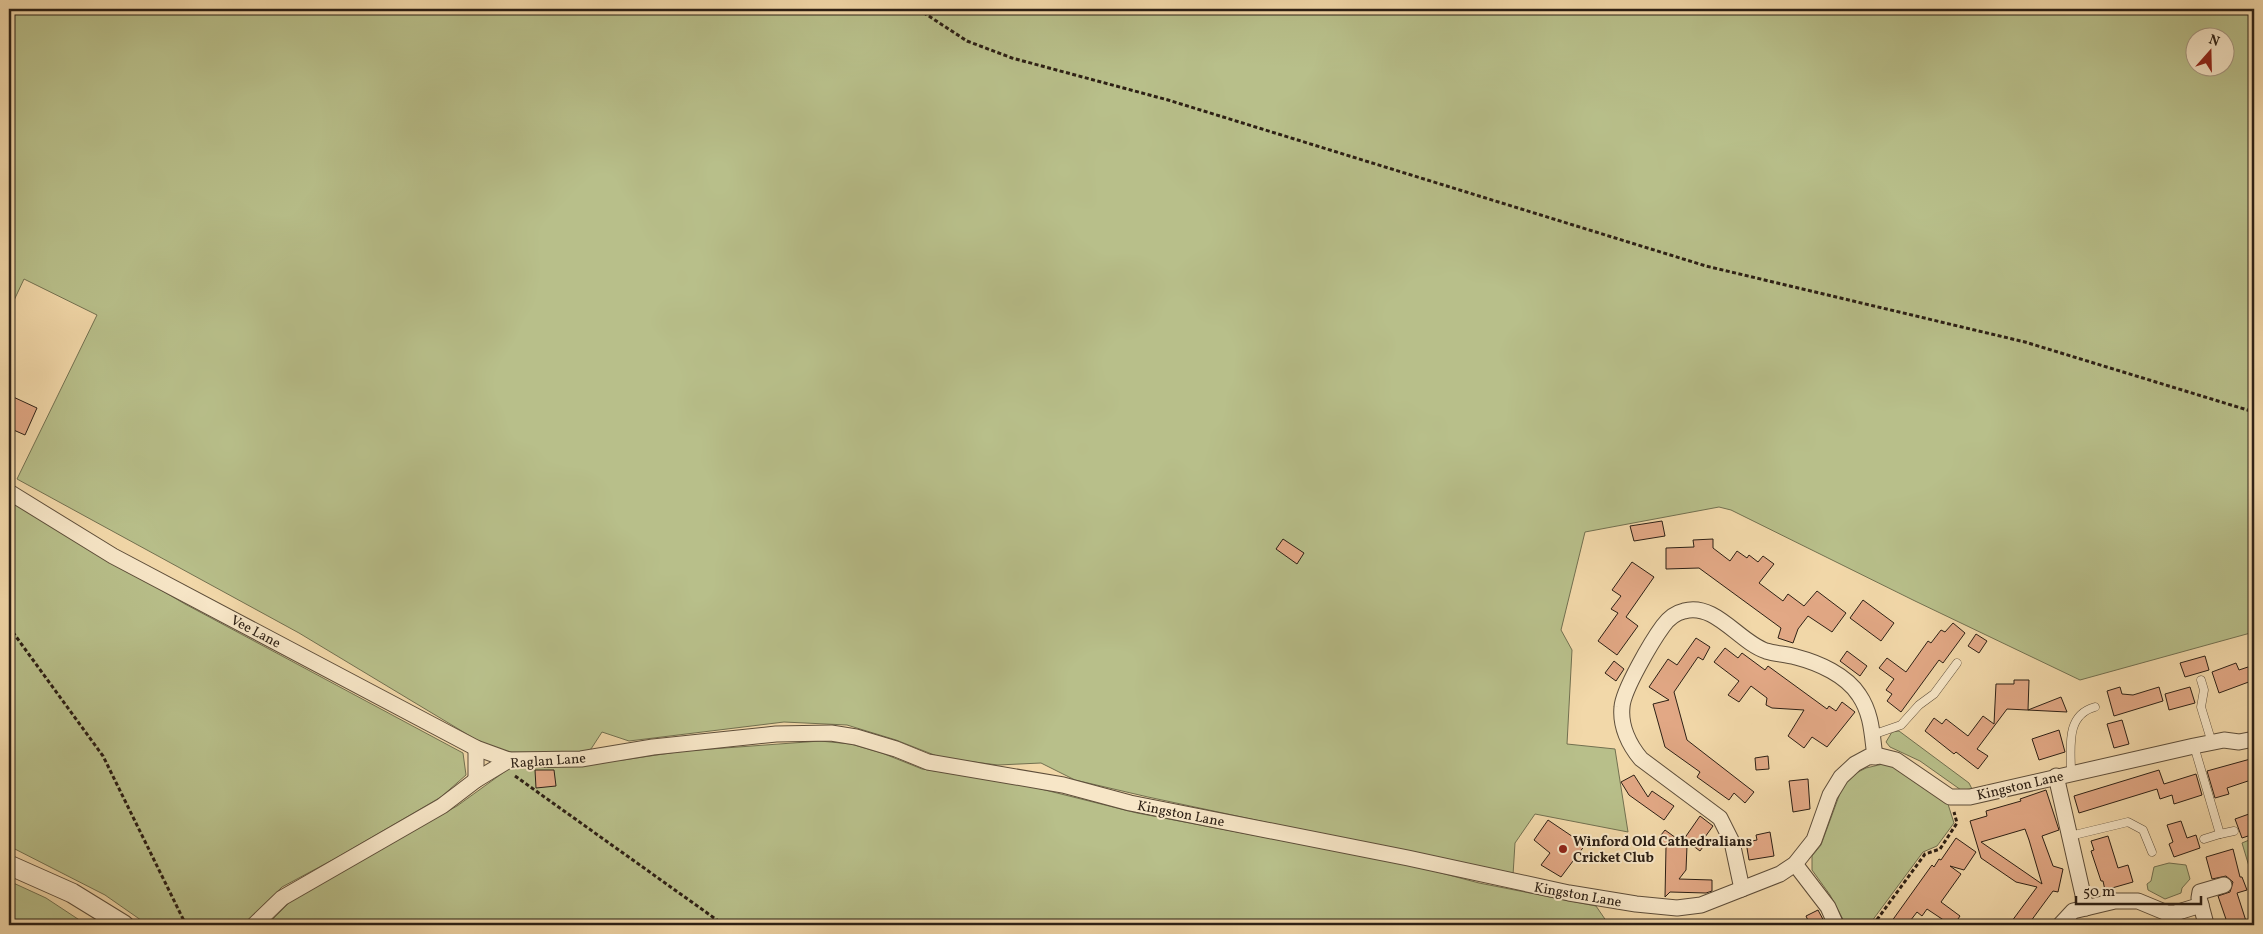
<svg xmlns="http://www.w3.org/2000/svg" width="2263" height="934" viewBox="0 0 2263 934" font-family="Vollkorn,serif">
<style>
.green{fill:#b8bf8a;stroke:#727050;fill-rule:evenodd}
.building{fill:#e2a885;stroke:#2d2015;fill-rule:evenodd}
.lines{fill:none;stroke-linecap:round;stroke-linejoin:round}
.service-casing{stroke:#5e4e3a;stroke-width:9}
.minor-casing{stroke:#5e4e3a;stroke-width:17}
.tertiary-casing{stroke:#5e4e3a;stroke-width:21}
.path{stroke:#2d2015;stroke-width:3;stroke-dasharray:4 2.5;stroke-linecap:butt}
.service{stroke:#f7e6c7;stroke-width:8}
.minor{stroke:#f7e6c7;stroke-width:15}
.tertiary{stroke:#f7e6c7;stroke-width:19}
.poi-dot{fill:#8f2418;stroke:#f7e6c7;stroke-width:2}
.labels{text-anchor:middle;stroke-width:4;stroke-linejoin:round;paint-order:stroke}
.street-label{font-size:14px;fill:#2d2015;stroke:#f7e6c7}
.poi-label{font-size:14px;font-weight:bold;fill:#2d2015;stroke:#f7e6c7;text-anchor:start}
</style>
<rect width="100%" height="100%" fill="#f2d8a9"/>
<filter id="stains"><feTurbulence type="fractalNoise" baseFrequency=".004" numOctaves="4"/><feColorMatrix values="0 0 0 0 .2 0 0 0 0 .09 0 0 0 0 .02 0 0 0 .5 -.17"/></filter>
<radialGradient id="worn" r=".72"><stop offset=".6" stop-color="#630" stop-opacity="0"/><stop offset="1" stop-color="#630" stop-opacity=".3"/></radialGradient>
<g class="green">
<path d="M9 9H2254V632L2080 680 1915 601 1731 510 1719 507 1585 532 1561 630 1572 650 1567 744 1615 749 1628 832 1535 814 1515 843 1513 875 1148 797 1075 780 1041 763 998 765 942 758 896 740 847 725 784 722 629 741 602 732 591 749 581 753 505 752 490 748 299 633 17 479 97 315 24 279 9 311ZM2196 38H2226V68H2196Z"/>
<path d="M9 501 185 604 463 753 466 775 441 797 338 857 282 887 243 925H148L105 895 9 846Z"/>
<path d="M1899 731 1969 783 1972 789 1961 790 1920 761 1890 747 1886 742 1892 732Z"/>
<path d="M820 741 851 744 882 753 922 769 1017 783 1137 813 1411 865 1479 883 1596 906 1609 925H267L290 902 366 856 457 806 511 767 623 760 684 751Z"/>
<path d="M1883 764 1892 766 1947 801 1954 823 1937 846 1923 852 1869 925H1846L1830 895 1812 870V856L1821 845 1843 785 1852 775 1866 768Z"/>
<path d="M2254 838V883L2242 843Z"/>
<path d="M2169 863 2186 865 2190 879 2182 888 2181 893 2165 899 2148 890 2147 884 2151 881 2154 867Z"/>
<path d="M9 881 46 898 87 925H9Z"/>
</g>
<g class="building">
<path d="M9 395 37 408 25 435 9 428Z"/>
<path d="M1662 521 1665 536 1634 541 1630 526Z"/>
<path d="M1283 539 1304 553 1297 564 1276 549Z"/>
<path d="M1713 539V548L1730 561 1737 551 1747 558 1749 555 1758 562 1763 556 1774 564 1759 583 1783 601 1788 594 1804 606 1817 591 1846 613 1832 632 1808 616 1798 629 1793 643 1778 638 1781 628 1699 568 1666 569V548L1694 547 1693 540Z"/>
<path d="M1632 562 1654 577 1626 617 1638 626 1617 655 1598 641 1618 613 1611 609 1621 596 1612 590Z"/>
<path d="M1863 600 1894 623 1881 641 1850 618Z"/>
<path d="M1953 623 1965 633 1943 663 1939 660 1901 712 1887 701 1892 694 1886 690 1894 679 1879 668 1887 658 1906 672 1928 641 1931 643 1941 630 1945 632Z"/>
<path d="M1976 634 1987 641 1979 653 1968 646Z"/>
<path d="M1696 638 1710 647 1703 660 1698 657 1674 692 1687 740 1754 792 1745 803 1734 793 1729 800 1697 777 1700 772 1665 747 1653 704 1669 700 1649 687 1668 659 1677 665Z"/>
<path d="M1725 648 1738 658 1742 653 1765 670 1768 666 1827 709 1829 706 1836 711 1842 702 1855 712 1827 747 1812 737 1804 748 1788 736 1804 710 1772 708 1766 705 1767 698 1751 686 1739 702 1728 695 1739 681 1714 662Z"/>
<path d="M1847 651 1867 666 1860 676 1840 661Z"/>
<path d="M2205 656 2209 670 2185 677 2180 663Z"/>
<path d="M1614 661 1624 669 1616 681 1605 673Z"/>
<path d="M2236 663 2239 670 2254 665V680L2219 693 2212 672Z"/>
<path d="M2014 680H2029L2028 710 2061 697 2067 712 2007 709 1977 749 1988 756 1978 769 1956 752 1954 754 1925 731 1934 718 1942 724 1946 719 1968 736 1983 716 1994 724 1996 684H2014Z"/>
<path d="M2120 687 2122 694 2133 695 2159 687 2163 701 2114 716 2107 691Z"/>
<path d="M2190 687 2195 703 2169 710 2165 694Z"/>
<path d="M2122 720 2129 744 2114 748 2107 724Z"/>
<path d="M2059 730 2065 752 2039 760 2032 739Z"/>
<path d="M1768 756 1769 769 1756 770 1755 758Z"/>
<path d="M2254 758V779L2227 788 2229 794 2215 798 2207 771Z"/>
<path d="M535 770H554L556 786 536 788Z"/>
<path d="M2159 770 2164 784 2196 774 2202 795 2174 804 2172 795 2160 799 2157 789 2079 813 2074 796Z"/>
<path d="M1634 775 1648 797 1652 791 1674 806 1664 820 1629 795 1621 782Z"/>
<path d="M1808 779 1810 809 1793 812 1789 781Z"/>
<path d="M2046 790 2059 830 2042 836 2053 866 2063 869 2058 892 2053 891 2028 925H2009L2037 887 2016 882 1981 858 1970 821 1987 816 1986 811 2021 801 2020 799ZM2025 829 2029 840 2042 884 1981 842Z"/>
<path d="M2249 814 2254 834 2242 838 2235 819Z"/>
<path d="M1700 816 1713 826 1705 837 1708 840 1700 851 1684 839Z"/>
<path d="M1548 820 1585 845 1561 877 1541 865 1550 853 1534 840Z"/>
<path d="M2181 821 2187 838 2196 835 2200 848 2174 857 2169 844 2173 842 2167 825Z"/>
<path d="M1665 830 1687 846 1686 870 1679 879 1712 880V891L1706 893 1670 892 1665 897 1666 847 1657 840Z"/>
<path d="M1770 832 1774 856 1749 860 1746 842 1757 840 1756 835Z"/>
<path d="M2108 836 2118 868 2128 865 2133 882 2105 890 2103 881H2101L2091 851 2094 850 2091 841Z"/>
<path d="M1956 838 1976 852 1964 870 1950 866 1961 874 1941 902 1960 916 1954 925H1951L1927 909 1922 916 1917 912 1907 925H1889L1932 865 1934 867 1939 859 1941 860Z"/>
<path d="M2233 849 2240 877H2242L2247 890 2237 893 2246 921 2228 925 2218 896 2230 892 2233 882 2226 876 2212 879 2206 857Z"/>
<path d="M1818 910 1826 925H1810L1806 916Z"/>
</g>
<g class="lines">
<g class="service-casing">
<g id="service">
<path d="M2201 680 2204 690 2201 707 2212 743"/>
<path d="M1872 735 1901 725 1919 705 1934 694 1957 663"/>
<path d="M2194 746 2220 834 2204 839"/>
<path d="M2071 773C2071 748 2065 715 2095 707"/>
<path d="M2220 834 2234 831"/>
<path d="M2070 836 2128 822 2143 830 2152 852"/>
</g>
</g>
<g class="minor-casing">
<g id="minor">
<path d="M9 492 113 556 476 748 509 760"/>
<path d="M476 748V780"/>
<path d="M2056 776 2086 908"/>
<path d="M1795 864 1828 907 1836 925"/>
<path d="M1742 889 1732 842 1720 818 1641 759C1629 745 1620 726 1622 707 1623 690 1652 641 1663 626 1668 619 1675 613 1684 611 1715 602 1739 642 1766 651 1776 654 1786 654 1796 657 1819 663 1846 675 1859 695 1872 714 1872 735 1875 757"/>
<path d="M2206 924 2199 898 2200 892 2224 885"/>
<path d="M254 925 282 898 442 806 476 780 509 760 581 759 653 747 776 734 831 733 856 737 896 749 928 762 1063 785 1130 803 1408 858 1569 893 1636 904 1677 908 1701 905 1780 874 1795 864 1814 840 1830 795 1841 777 1855 764 1868 757 1880 756 1896 760 1950 797H1970L2194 746 2224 740 2239 742 2254 739"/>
<path d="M2060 925 2073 911 2115 901H2138L2167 913H2175L2201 905"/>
</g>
</g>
<g class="tertiary-casing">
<path id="tertiary" d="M9 865 72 893 124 925"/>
</g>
<g class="path">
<path d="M918 9 967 41 1012 58 1168 100 1706 266 2025 342 2254 412"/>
<path d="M9 627 103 756 186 925"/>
<path d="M515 776 724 925"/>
<path d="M1873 925 1925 854 1940 849 1957 823 1954 812"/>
</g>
<use href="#service" class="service"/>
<use href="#minor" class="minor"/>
<use href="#tertiary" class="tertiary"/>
</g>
<circle class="poi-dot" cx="1563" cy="849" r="5"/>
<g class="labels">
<g class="street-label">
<text transform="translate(256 631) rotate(28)" y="5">Vee Lane</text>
<text transform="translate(548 760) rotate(-4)" y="5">Raglan Lane</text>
<text transform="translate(2020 785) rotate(-13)" y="5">Kingston Lane</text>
<text transform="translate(1181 813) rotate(11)" y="5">Kingston Lane</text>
<text transform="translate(1578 894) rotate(10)" y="5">Kingston Lane</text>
</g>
<g class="poi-label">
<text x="1573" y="846">Winford Old Cathedralians<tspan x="1573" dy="16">Cricket Club</tspan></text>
</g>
</g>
<rect width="2263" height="934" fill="none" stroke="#f2d8a9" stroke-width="30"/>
<rect x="10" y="10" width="2243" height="914" fill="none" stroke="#2d2015" stroke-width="2.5"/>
<rect x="15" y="15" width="2233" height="904" fill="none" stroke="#2d2015"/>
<g transform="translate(2210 52) rotate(20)"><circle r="24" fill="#f7e6c7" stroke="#a69780"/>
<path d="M0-4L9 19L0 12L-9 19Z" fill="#8f2418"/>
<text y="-8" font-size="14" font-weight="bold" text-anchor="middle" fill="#2d2015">N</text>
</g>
<path d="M2076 896v8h125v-8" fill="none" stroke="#2d2015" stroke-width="2.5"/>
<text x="2083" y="896" font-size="15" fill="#2d2015" stroke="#f7e6c7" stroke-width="4" paint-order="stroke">50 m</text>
<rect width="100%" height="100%" filter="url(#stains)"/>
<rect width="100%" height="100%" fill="url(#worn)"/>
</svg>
